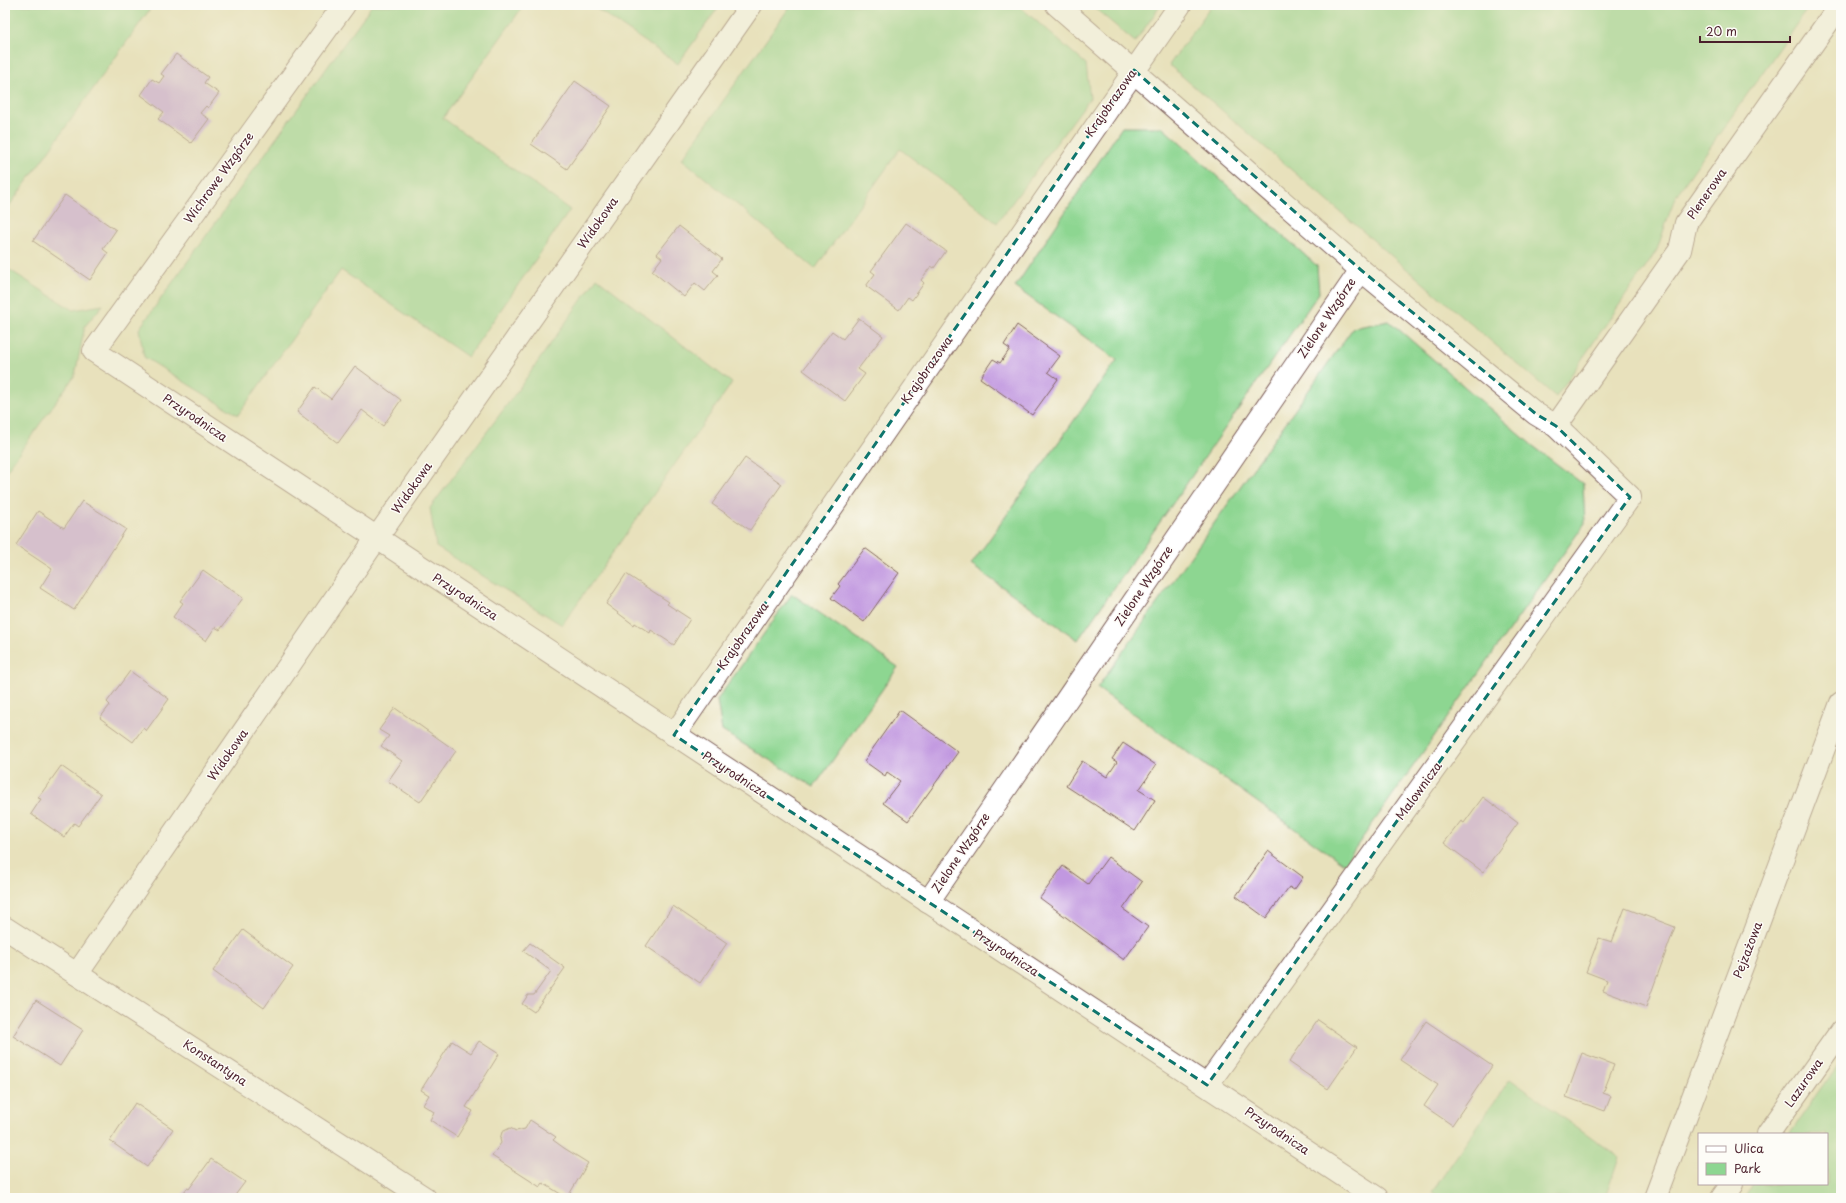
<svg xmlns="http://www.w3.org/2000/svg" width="1846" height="1203" viewBox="0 0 1846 1203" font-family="'Playpen Sans',sans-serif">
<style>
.green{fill:#8dd691;stroke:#6c7a5e}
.building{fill:#c198e0}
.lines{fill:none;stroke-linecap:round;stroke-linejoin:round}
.minor-casing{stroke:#81635e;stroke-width:24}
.tertiary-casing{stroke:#81635e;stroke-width:24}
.minor{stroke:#fff;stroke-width:22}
.tertiary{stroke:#fff;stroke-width:22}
.marked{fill:none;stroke:#0f766e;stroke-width:3;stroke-dasharray:8 5;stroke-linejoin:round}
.labels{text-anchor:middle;stroke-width:3;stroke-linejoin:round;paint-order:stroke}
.street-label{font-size:12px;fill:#4a1f2b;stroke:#fdfcf7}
</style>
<rect width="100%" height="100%" fill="#fdfcf7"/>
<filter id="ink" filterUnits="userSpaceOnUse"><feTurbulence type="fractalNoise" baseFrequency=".025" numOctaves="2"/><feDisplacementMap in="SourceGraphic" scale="8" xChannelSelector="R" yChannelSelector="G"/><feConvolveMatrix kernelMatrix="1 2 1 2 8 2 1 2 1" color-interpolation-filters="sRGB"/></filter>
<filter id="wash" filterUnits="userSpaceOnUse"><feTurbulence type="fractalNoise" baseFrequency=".012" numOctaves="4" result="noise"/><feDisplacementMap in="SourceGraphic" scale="16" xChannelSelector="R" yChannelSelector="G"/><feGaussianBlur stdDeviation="0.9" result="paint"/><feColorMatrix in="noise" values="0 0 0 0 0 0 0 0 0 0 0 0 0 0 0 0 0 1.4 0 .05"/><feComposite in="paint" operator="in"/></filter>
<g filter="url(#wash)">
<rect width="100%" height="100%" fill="#e8e1bc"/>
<g class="green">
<path d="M5 5H153L5 212Z"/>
<path d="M372 5H524L443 118 570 210 468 357 341 270 238 415 144 357 139 329Z"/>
<path d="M591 5H720L678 64Z"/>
<path d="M791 5H1018L1086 64 1090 98 997 223 900 149 815 269 682 159Z"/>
<path d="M1091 5H1161L1135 42Z"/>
<path d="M1212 5H1810L1675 197 1657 250 1556 397 1169 65Z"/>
<path d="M1122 127H1162L1317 266 1319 293 1078 640 971 565 1117 360 1015 287Z"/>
<path d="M5 267 73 310 103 305 85 326 75 375 5 473Z"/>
<path d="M597 278 732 383 562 625 436 547 430 508 515 394Z"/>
<path d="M1389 321 1533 446 1583 484 1585 523 1344 864 1097 688 1353 328Z"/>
<path d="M792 594 898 667 814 787 722 731 717 700Z"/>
<path d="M1841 1061V1198H1744L1754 1184H1827V1134H1789Z"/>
<path d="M1510 1079 1619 1157 1605 1198H1441L1432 1192Z"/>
</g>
<g id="blocks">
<g class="building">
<path d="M176 54 208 77 204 83 219 93 208 108 206 106 200 113 209 119 191 143 158 119 164 112 141 95 152 79 159 83 164 76 161 74Z"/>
<path d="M575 81 611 106 567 169 531 144Z"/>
<path d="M65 195 116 230 103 249 108 253 90 280 33 241Z"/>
<path d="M906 223 946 251 934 268 931 266 921 280 924 283 912 300 908 297 899 310 866 286 875 274 871 271Z"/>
<path d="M679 226 722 259 713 271 718 275 705 291 695 283 684 297 652 271 662 258 657 254Z"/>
<path d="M859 318 883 336 858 369 865 374 845 401 803 370 832 331 843 339Z"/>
<path d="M1017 325 1060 356 1048 372 1058 379 1032 415 980 378 993 359 1000 363 1010 349 1004 345Z"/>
<path d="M355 366 401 400 383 426 362 410 338 443 297 412 315 387 331 399Z"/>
<path d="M745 458 782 484 750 530 712 504Z"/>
<path d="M82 501 126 529 74 610 40 588 52 569 16 545 38 511 64 528Z"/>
<path d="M865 548 899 573 864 622 831 598 840 586 838 584Z"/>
<path d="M203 570 243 598 220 630 215 627 206 641 173 617 183 603 180 601Z"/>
<path d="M626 574 669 602 667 604 690 619 674 645 651 630 650 633 635 623 634 625 606 604Z"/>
<path d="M130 671 169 699 146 731 143 728 133 742 100 718 110 705 107 702Z"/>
<path d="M395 708 456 751 420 802 388 781 402 761 381 746 389 736 379 730Z"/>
<path d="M900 710 958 752 908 821 883 803 900 781 887 772 885 776 864 761Z"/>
<path d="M1123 743 1156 765 1139 790 1155 800 1135 831 1066 786 1082 761 1107 777 1117 762 1112 759Z"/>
<path d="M61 766 101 794 78 826 74 823 64 837 31 814 41 799 38 798Z"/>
<path d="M1483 797 1518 823 1483 872 1444 843 1461 821 1464 823Z"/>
<path d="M1268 851 1303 877 1294 890 1289 887 1266 918 1236 896Z"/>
<path d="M1108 857 1142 882 1123 909 1148 927 1124 960 1040 898 1063 866 1088 884Z"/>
<path d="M673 906 727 943 700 983 646 946Z"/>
<path d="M1625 908 1675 927 1646 1007 1603 991 1607 980 1586 972 1599 938 1612 942Z"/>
<path d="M243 930 293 967 264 1008 213 971Z"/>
<path d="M530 943 565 968 534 1012 522 1004 528 995H534L551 971 523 951Z"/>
<path d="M36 1000 83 1030 60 1066 13 1036Z"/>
<path d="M1318 1020 1357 1047 1328 1089 1289 1062Z"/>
<path d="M1426 1021 1492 1066 1452 1125 1424 1106 1438 1085 1400 1060Z"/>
<path d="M452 1041 471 1053 479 1041 499 1054 466 1107 473 1111 457 1137 430 1120 434 1112 423 1105 429 1095 421 1090Z"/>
<path d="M1582 1053 1614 1065 1603 1093 1611 1096 1605 1111 1566 1097Z"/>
<path d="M135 1103 173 1129 147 1167 110 1141Z"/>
<path d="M530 1120 556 1137 553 1140 564 1148 588 1163 567 1198 543 1183 540 1187 492 1156 501 1143 500 1139 502 1132 510 1128 516 1131 525 1129Z"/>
<path d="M211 1159 245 1182 233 1198H180L187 1188 189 1189Z"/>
</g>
</g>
</g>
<g filter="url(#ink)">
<use href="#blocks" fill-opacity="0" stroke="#81635e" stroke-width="1"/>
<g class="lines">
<g class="minor-casing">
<g id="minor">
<path d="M344 5 94 351 1377 1198"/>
<path d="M1057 5 1361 270 1536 414 1556 426 1630 497 1207 1085"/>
<path d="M1556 426 1680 250 1686 223 1840 5"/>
<path d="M674 735 1180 5"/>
<path d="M928 902 1361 270"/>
<path d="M77 974 376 539 751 5"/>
<path d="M1768 1134 1841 1031"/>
<path d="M1722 1198 1732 1184"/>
</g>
</g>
<g class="tertiary-casing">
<g id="tertiary">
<path d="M5 928 425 1198"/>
<path d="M1655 1198 1841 703"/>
</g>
</g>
<use href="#minor" class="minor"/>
<use href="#tertiary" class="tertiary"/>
</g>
</g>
<path d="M0 0H1846V1203H0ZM1134 70 1361 270 1536 414 1556 426 1630 497 1207 1085 674 735Z" fill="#e8e1bc" fill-opacity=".55" fill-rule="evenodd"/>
<path class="marked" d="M1134 70 1361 270 1536 414 1556 426 1630 497 1207 1085 674 735Z"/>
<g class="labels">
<g class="street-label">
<text transform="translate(1111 103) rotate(-55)" y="4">Krajobrazowa</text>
<text transform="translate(219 178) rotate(-54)" y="4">Wichrowe Wzgórze</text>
<text transform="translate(1707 194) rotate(-55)" y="4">Plenerowa</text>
<text transform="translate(598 223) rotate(-55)" y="4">Widokowa</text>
<text transform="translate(1327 318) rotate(-56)" y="4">Zielone Wzgórze</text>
<text transform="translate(927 370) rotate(-55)" y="4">Krajobrazowa</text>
<text transform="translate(195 418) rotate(34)" y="4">Przyrodnicza</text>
<text transform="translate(412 488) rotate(-55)" y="4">Widokowa</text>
<text transform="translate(1144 586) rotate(-56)" y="4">Zielone Wzgórze</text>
<text transform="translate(465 597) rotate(33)" y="4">Przyrodnicza</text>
<text transform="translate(743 636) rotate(-55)" y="4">Krajobrazowa</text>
<text transform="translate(228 755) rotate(-55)" y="4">Widokowa</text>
<text transform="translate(735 775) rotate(33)" y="4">Przyrodnicza</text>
<text transform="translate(1419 791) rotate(-54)" y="4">Malownicza</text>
<text transform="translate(961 853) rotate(-56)" y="4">Zielone Wzgórze</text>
<text transform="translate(1748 950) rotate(-69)" y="4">Pejzażowa</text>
<text transform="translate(1006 953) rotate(33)" y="4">Przyrodnicza</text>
<text transform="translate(215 1063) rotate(33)" y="4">Konstantyna</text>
<text transform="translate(1804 1083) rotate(-55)" y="4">Lazurowa</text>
<text transform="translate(1277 1131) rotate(34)" y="4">Przyrodnicza</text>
</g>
</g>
<rect width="1846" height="1203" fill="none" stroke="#fdfcf7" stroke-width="20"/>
<rect x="1698" y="1133" width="130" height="52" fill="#fdfcf7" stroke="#b5a4a5"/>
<rect x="1706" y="1146" width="20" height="6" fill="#ffffff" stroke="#b5a4a5"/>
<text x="1734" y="1153" font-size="12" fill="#4a1f2b">Ulica</text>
<rect x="1706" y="1163" width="20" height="12" fill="#8dd691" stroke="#b5a4a5"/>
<text x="1734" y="1173" font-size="12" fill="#4a1f2b">Park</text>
<path d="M1700 36v6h90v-6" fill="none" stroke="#4a1f2b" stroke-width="2"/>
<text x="1706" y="36" font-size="12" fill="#4a1f2b" stroke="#fdfcf7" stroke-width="3" paint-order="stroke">20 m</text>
</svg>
